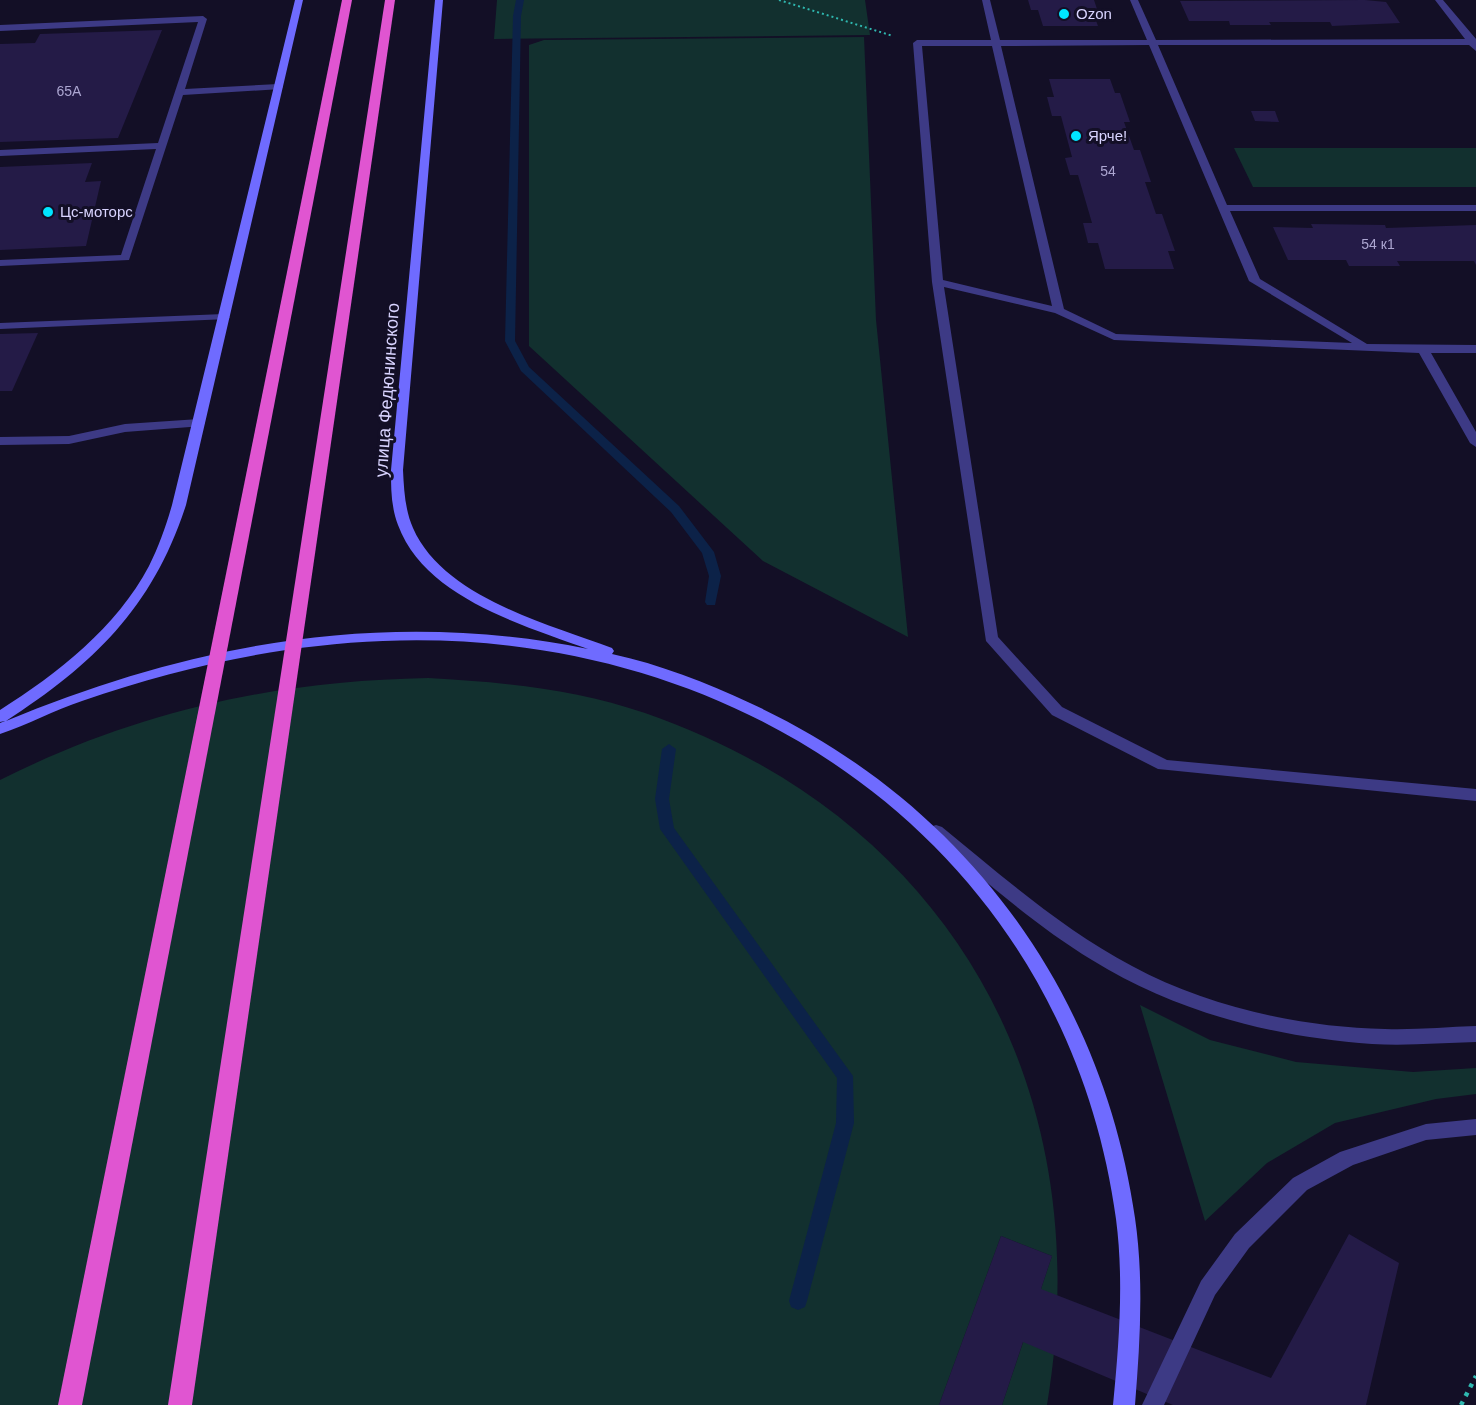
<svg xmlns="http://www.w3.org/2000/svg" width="1476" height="1405" viewBox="0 0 1476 1405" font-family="Helvetica,sans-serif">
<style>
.green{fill:#12302f}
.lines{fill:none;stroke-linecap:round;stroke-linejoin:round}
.stream{fill:#0c2248;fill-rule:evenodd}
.building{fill:#241b47}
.path-far1{stroke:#2fb8b0;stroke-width:2;stroke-dasharray:2 3;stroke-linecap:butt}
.path{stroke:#2fb8b0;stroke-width:4.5;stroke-dasharray:4 6;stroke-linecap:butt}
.service{fill:#3d3a85;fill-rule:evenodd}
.minor{fill:#3d3a85;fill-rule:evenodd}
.secondary{fill:#6f6bff;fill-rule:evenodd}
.trunk{fill:#e055d1;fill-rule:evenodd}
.poi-dot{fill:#00e5ff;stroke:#130f26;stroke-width:2}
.labels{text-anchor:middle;stroke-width:6;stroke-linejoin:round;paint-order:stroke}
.far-number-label{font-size:14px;fill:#aca6d1}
.far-poi-label{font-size:15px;fill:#d9d4ff;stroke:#130f26;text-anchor:start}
.street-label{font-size:18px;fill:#d9d4ff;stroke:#130f26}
</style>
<rect width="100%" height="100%" fill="#130f26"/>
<g class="green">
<path d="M497 0H865L870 35 494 39Z"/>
<path d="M864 37 876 320 908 637 763 561 529 346V45L544 40Z"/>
<path d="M1234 148H1476V187H1253Z"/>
<path d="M428 678C502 682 575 689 645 713 951 819 1100 1089 1047 1405H1002L1052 1256 1001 1236 939 1405H0V780C138 711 274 681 428 678Z"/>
<path d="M1140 1005 1210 1040 1296 1062 1413 1072 1476 1068V1094L1436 1099 1335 1123 1267 1163 1205 1221Z"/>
</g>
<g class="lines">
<g class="stream">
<path d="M516 0H524L521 16 515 341 529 367 679 506 714 552 721 576 715 605H707L705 602 709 576 702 553 671 512 521 371 505 341 513 16Z"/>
<path d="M669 744 676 749 669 799 674 828 853 1076 854 1123 807 1301 805 1307 798 1310 791 1307 789 1301 836 1123 837 1078 660 829 655 799 662 749Z"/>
</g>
</g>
<g class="building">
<path d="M1028 0H1094L1099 15H1094L1098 26H1043L1038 10H1031Z"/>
<path d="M1365 0 1386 2 1400 23 1332 26 1330 22H1269L1271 25H1230L1229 21H1189L1180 1Z"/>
<path d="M162 30 118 138 0 142V44L35 43 40 34Z"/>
<path d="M1049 79H1110L1115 93H1120L1130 122H1124L1134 150H1140L1151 182H1145L1156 214H1162L1175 251H1168L1174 269H1105L1098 243H1088L1083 223H1092L1078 175H1070L1065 158 1072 157 1061 116H1052L1047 97H1054Z"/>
<path d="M1251 111H1275L1279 122 1255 121Z"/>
<path d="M92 163 85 182 101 181 86 246 0 250V167Z"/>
<path d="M1311 224 1385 225 1386 228 1476 225V265L1474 261H1397L1400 266H1349L1346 260H1288L1273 227 1313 228Z"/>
<path d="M38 333 12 391H0V334Z"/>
<path d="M1349 1234 1399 1263 1366 1405H1173L1023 1342 1002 1405H939L1001 1236 1052 1256 1041 1289 1271 1378Z"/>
</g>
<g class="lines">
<path class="path-far1" d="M779 0 893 36"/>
<path class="path" d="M1461 1405 1476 1376"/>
<g class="service">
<path d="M982 0H990L1000 40H1147L1130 0H1138L1156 40 1465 39 1435 0H1443L1476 39V51L1469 45H1158L1227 205H1476V211H1230L1260 279 1367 344 1476 345V353H1431L1476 432V447L1470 443 1419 353 1114 340 1055 313 944 287 998 637 1062 707 1167 760 1476 789V801L1158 769 1052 715 986 641 932 282 913 43 917 40H991ZM1149 45 1249 281 1352 343 1116 334 1064 309 1001 46ZM922 46H992L1052 306 943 280Z"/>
<path d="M203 16 207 19 185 89 278 84 283 87 281 89 183 95 129 260 0 266V260L121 255 156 149 0 156V150L158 143 198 22 0 31V25Z"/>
<path d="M224 314 230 317 228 319 0 329V323Z"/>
<path d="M199 419 205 423 203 426 125 432 69 444 0 445V437L69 436 125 424Z"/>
</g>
<g class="minor">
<path d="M936 825 942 827C1002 876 1062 929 1132 966 1208 1007 1299 1027 1385 1029 1415 1030 1446 1027 1476 1026V1042C1441 1043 1406 1046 1372 1044 1273 1037 1176 1012 1092 960 1034 925 982 878 930 835L928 831 930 827Z"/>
<path d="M1476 1119V1135L1426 1140 1353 1165 1307 1190 1249 1248 1215 1295 1164 1405H1142L1201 1281 1235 1234 1293 1178 1340 1152 1426 1124Z"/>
</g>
<path class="secondary" d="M295 0H303L186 505C153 607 94 664 6 721 193 643 387 608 588 649 523 625 425 598 398 525 391 507 391 488 391 470L435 0H443L403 470C404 490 405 510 413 528 443 597 548 624 612 648L614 651 612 654C659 664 707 683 750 703 961 800 1102 988 1135 1218 1144 1280 1140 1343 1135 1405H1113C1119 1344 1124 1280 1116 1219 1066 851 743 626 383 641 280 645 180 667 82 701 54 710 28 725 0 734V723L5 721 0 722V710C57 674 117 627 149 566 159 546 166 526 172 505Z"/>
<g class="trunk">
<path d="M342 0H352L82 1405H58Z"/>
<path d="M385 0H395L192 1405H168Z"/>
</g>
</g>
<g class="poi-dot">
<circle cx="1064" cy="14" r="6"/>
<circle cx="1076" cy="136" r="6"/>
<circle cx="48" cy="212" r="6"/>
</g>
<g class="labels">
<g class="far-number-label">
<text x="69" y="96">65А</text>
<text x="1108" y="176">54</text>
<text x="1378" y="249">54 к1</text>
</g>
<g class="far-poi-label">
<text x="1076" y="19">Ozon</text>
<text x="1088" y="141">Ярче!</text>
<text x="60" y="217">Цс-моторс</text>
</g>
<g class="street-label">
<text transform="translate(387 390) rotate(-86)" y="6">улица Федюнинского</text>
</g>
</g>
</svg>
